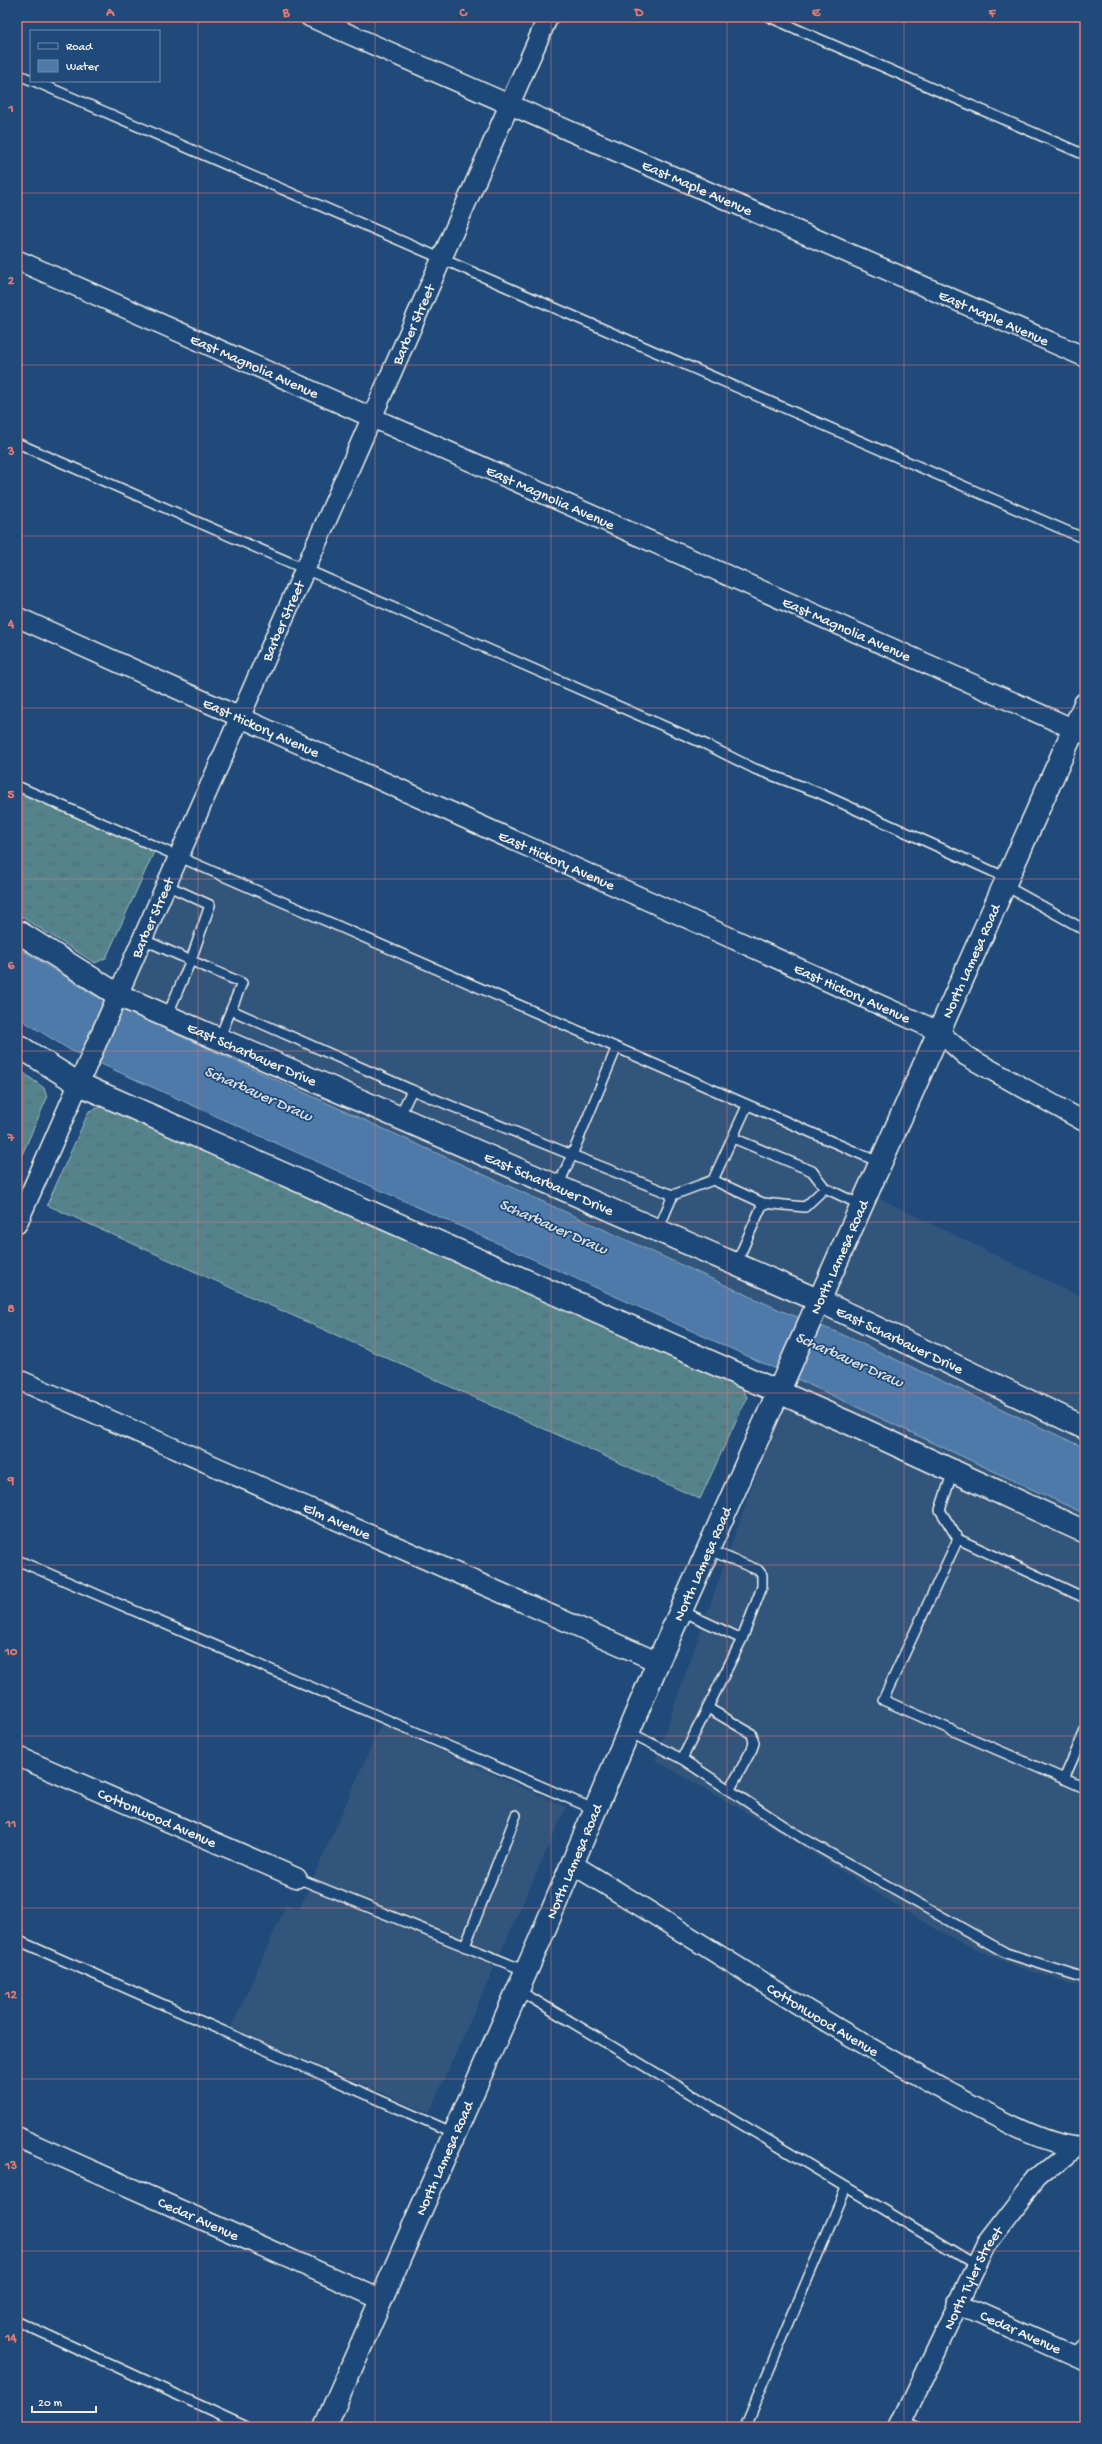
<svg xmlns="http://www.w3.org/2000/svg" width="1102" height="2444" viewBox="0 0 1102 2444" font-family="'Gochi Hand',sans-serif">
<style>
.built{fill:#33547c}
.grass{fill:url(#grass-tufts);stroke:#a4baba}
.water{fill:#4d7aa9;stroke:#90aac2}
.lines{fill:none;stroke-linecap:round;stroke-linejoin:round}
.lane-casing{stroke:#f4f1e8;stroke-width:12}
.street-casing{stroke:#f4f1e8;stroke-width:22}
.secondary-casing{stroke:#f4f1e8;stroke-width:25}
.lane{stroke:#1f4a7a;stroke-width:9}
.street{stroke:#1f4a7a;stroke-width:19}
.secondary{stroke:#1f4a7a;stroke-width:22}
.grid{fill:none;stroke:#e27875;stroke-width:1;stroke-opacity:0.55}
.labels{text-anchor:middle;stroke-width:3.5;stroke-linejoin:round;paint-order:stroke}
.street-label{font-size:15px;fill:#f4f1e8;stroke:#1f4a7a}
.water-label{font-size:16px;font-style:italic;fill:#dbdfdf;stroke:#1f4a7a}
.neatline{fill:none;stroke:#e27875;stroke-width:1.5}
.grid-label{font-size:13px;text-anchor:middle;font-weight:bold;fill:#e27875}
</style>
<defs>
<pattern id="grass-tufts" width="24" height="20" patternUnits="userSpaceOnUse"><rect width="24" height="20" fill="#54838c"/><path d="M3 7l-1-3M5 7V3M7 7l1-3M15 17l-1-3M17 17v-4M19 17l1-3" fill="none" stroke="#506b70"/></pattern>
</defs>
<rect width="100%" height="100%" fill="#1f4a7a"/>
<filter id="ink" filterUnits="userSpaceOnUse"><feTurbulence type="fractalNoise" baseFrequency=".025" numOctaves="2"/><feDisplacementMap in="SourceGraphic" scale="8" xChannelSelector="R" yChannelSelector="G"/><feConvolveMatrix kernelMatrix="1 2 1 2 8 2 1 2 1" color-interpolation-filters="sRGB"/></filter>
<g filter="url(#ink)">
<g class="built">
<path d="M179 860 879 1169 869 1193 1085 1299V1988L1017 1967 956 1940 927 1924 766 1824 655 1760 799 1354 101 1039Z"/>
<path d="M381 1724 566 1807 429 2113 231 2028 286 1905 299 1910Z"/>
</g>
<g class="grass">
<path d="M17 791 154 852 106 958 95 963 17 914Z"/>
<path d="M17 1068 44 1088 47 1098 17 1166Z"/>
<path d="M106 1105 742 1388 747 1397 700 1499 47 1205 89 1111Z"/>
</g>
<path class="water" d="M17 947 94 995 128 1012 782 1311 839 1333 1085 1448V1514L765 1364 70 1050 17 1017Z"/>
<g class="lines">
<g class="lane-casing">
<g id="lane">
<path d="M769 17 1085 155"/>
<path d="M17 74 31 80"/>
<path d="M34 81 1085 539"/>
<path d="M17 443 707 745 755 769 817 792 1007 878"/>
<path d="M17 786 881 1163"/>
<path d="M166 885 210 905 191 960 167 1016"/>
<path d="M1004 885 1085 930"/>
<path d="M142 939 242 983 219 1039"/>
<path d="M231 1010 412 1090"/>
<path d="M616 1049 572 1155 673 1195"/>
<path d="M399 1117 412 1090 572 1155 558 1186"/>
<path d="M713 1180 747 1106"/>
<path d="M825 1188 861 1205"/>
<path d="M658 1230 673 1195 713 1180 763 1203 805 1207 825 1188 812 1171 733 1138"/>
<path d="M736 1264 763 1203"/>
<path d="M953 1471 940 1510 958 1539"/>
<path d="M17 1560 596 1810"/>
<path d="M1085 1598 958 1539 883 1700 1085 1788"/>
<path d="M682 1611 742 1639 762 1587V1575L758 1570 709 1550"/>
<path d="M708 1708 752 1734 754 1743 752 1749 730 1789"/>
<path d="M629 1732 682 1759 801 1837 1006 1953 1085 1978"/>
<path d="M682 1759 742 1639"/>
<path d="M1064 1779 1085 1731"/>
<path d="M297 1878 526 1971"/>
<path d="M17 1940 454 2133"/>
<path d="M465 1946 516 1815"/>
<path d="M518 1990 976 2265"/>
<path d="M17 2321 247 2427"/>
<path d="M1070 2354 1085 2339"/>
<path d="M902 2420 918 2427"/>
<path d="M745 2427 846 2188"/>
</g>
</g>
<g class="street-casing">
<g id="street">
<path id="s1" d="M310 17 1085 357"/>
<path id="s2" d="M17 260 1085 734"/>
<path id="s3" d="M17 617 938 1031 966 1056 1085 1122"/>
<path id="s4" d="M17 1224 548 17"/>
<path id="s5" d="M17 1379 658 1662"/>
<path id="s6" d="M17 1756 297 1878"/>
<path id="s7" d="M572 1864C703 1943 830 2029 965 2101 995 2117 1052 2149 1085 2147"/>
<path id="s8" d="M17 2137 380 2299"/>
<path id="s9" d="M957 2303 1085 2360"/>
<path id="s10" d="M900 2427 986 2245 1037 2179 1074 2148"/>
</g>
</g>
<g class="secondary-casing">
<g id="secondary">
<path id="s11" d="M17 931 118 995 820 1301 1085 1428"/>
<path d="M17 1045 79 1084 849 1423 1085 1532"/>
<path id="s12" d="M325 2427 539 1942 658 1662 1085 704"/>
</g>
</g>
<use href="#lane" class="lane"/>
<use href="#street" class="street"/>
<use href="#secondary" class="secondary"/>
</g>
</g>
<path class="grid" d="M198 17V2427M375 17V2427M551 17V2427M727 17V2427M904 17V2427M17 193H1085M17 365H1085M17 536H1085M17 708H1085M17 879H1085M17 1051H1085M17 1222H1085M17 1393H1085M17 1565H1085M17 1736H1085M17 1908H1085M17 2079H1085M17 2251H1085"/>
<g class="labels">
<g class="street-label">
<text dy="5" stroke="none"><textPath href="#s1" startOffset="423">East Maple Avenue</textPath></text>
<text dy="5" stroke="none"><textPath href="#s1" startOffset="747">East Maple Avenue</textPath></text>
<text dy="5" stroke="none"><textPath href="#s4" startOffset="983">Barber Street</textPath></text>
<text dy="5" stroke="none"><textPath href="#s2" startOffset="260">East Magnolia Avenue</textPath></text>
<text dy="5" stroke="none"><textPath href="#s2" startOffset="584">East Magnolia Avenue</textPath></text>
<text dy="5" stroke="none"><textPath href="#s4" startOffset="659">Barber Street</textPath></text>
<text dy="5" stroke="none"><textPath href="#s2" startOffset="908">East Magnolia Avenue</textPath></text>
<text dy="5" stroke="none"><textPath href="#s3" startOffset="268">East Hickory Avenue</textPath></text>
<text dy="5" stroke="none"><textPath href="#s3" startOffset="592">East Hickory Avenue</textPath></text>
<text dy="5" stroke="none"><textPath href="#s4" startOffset="335">Barber Street</textPath></text>
<text dy="5" stroke="none"><textPath href="#s12" startOffset="1602">North Lamesa Road</textPath></text>
<text dy="5" stroke="none"><textPath href="#s3" startOffset="916">East Hickory Avenue</textPath></text>
<text dy="5" stroke="none"><textPath href="#s11" startOffset="266">East Scharbauer Drive</textPath></text>
<text dy="5" stroke="none"><textPath href="#s11" startOffset="590">East Scharbauer Drive</textPath></text>
<text dy="5" stroke="none"><textPath href="#s12" startOffset="1278">North Lamesa Road</textPath></text>
<text dy="5" stroke="none"><textPath href="#s11" startOffset="974">East Scharbauer Drive</textPath></text>
<text dy="5" stroke="none"><textPath href="#s5" startOffset="350">Elm Avenue</textPath></text>
<text dy="5" stroke="none"><textPath href="#s12" startOffset="942">North Lamesa Road</textPath></text>
<text dy="5" stroke="none"><textPath href="#s6" startOffset="153">Cottonwood Avenue</textPath></text>
<text dy="5" stroke="none"><textPath href="#s12" startOffset="618">North Lamesa Road</textPath></text>
<text dy="5" stroke="none"><textPath href="#s7" startOffset="295">Cottonwood Avenue</textPath></text>
<text dy="5" stroke="none"><textPath href="#s12" startOffset="294">North Lamesa Road</textPath></text>
<text dy="5" stroke="none"><textPath href="#s8" startOffset="199">Cedar Avenue</textPath></text>
<text dy="5" stroke="none"><textPath href="#s10" startOffset="166">North Tyler Street</textPath></text>
<text dy="5" stroke="none"><textPath href="#s9" startOffset="70">Cedar Avenue</textPath></text>
</g>
<g class="water-label">
<text transform="translate(259 1092) rotate(24)" y="6">Scharbauer Draw</text>
<text transform="translate(554 1225) rotate(24)" y="6">Scharbauer Draw</text>
<text transform="translate(850 1358) rotate(24)" y="6">Scharbauer Draw</text>
</g>
</g>
<rect width="1102" height="2444" fill="none" stroke="#1f4a7a" stroke-width="44"/>
<rect x="30" y="30" width="130" height="52" fill="#1f4a7a" stroke="#748da6"/>
<rect x="38" y="43" width="20" height="6" fill="#1f4a7a" stroke="#748da6"/>
<text x="66" y="50" font-size="12" fill="#f4f1e8">Road</text>
<rect x="38" y="60" width="20" height="12" fill="#4d7aa9" stroke="#748da6"/>
<text x="66" y="70" font-size="12" fill="#f4f1e8">Water</text>
<path d="M32 2406v6h64v-6" fill="none" stroke="#f4f1e8" stroke-width="2"/>
<text x="38" y="2406" font-size="12" fill="#f4f1e8" stroke="#1f4a7a" stroke-width="3" paint-order="stroke">20 m</text>
<rect x="22" y="22" width="1058" height="2400" class="neatline"/>
<g class="grid-label">
<text x="110" y="16">A</text>
<text x="286" y="16">B</text>
<text x="463" y="16">C</text>
<text x="639" y="16">D</text>
<text x="816" y="16">E</text>
<text x="992" y="16">F</text>
<text x="11" y="112">1</text>
<text x="11" y="284">2</text>
<text x="11" y="455">3</text>
<text x="11" y="627">4</text>
<text x="11" y="798">5</text>
<text x="11" y="969">6</text>
<text x="11" y="1141">7</text>
<text x="11" y="1312">8</text>
<text x="11" y="1484">9</text>
<text x="11" y="1655">10</text>
<text x="11" y="1827">11</text>
<text x="11" y="1998">12</text>
<text x="11" y="2169">13</text>
<text x="11" y="2341">14</text>
</g>
</svg>
